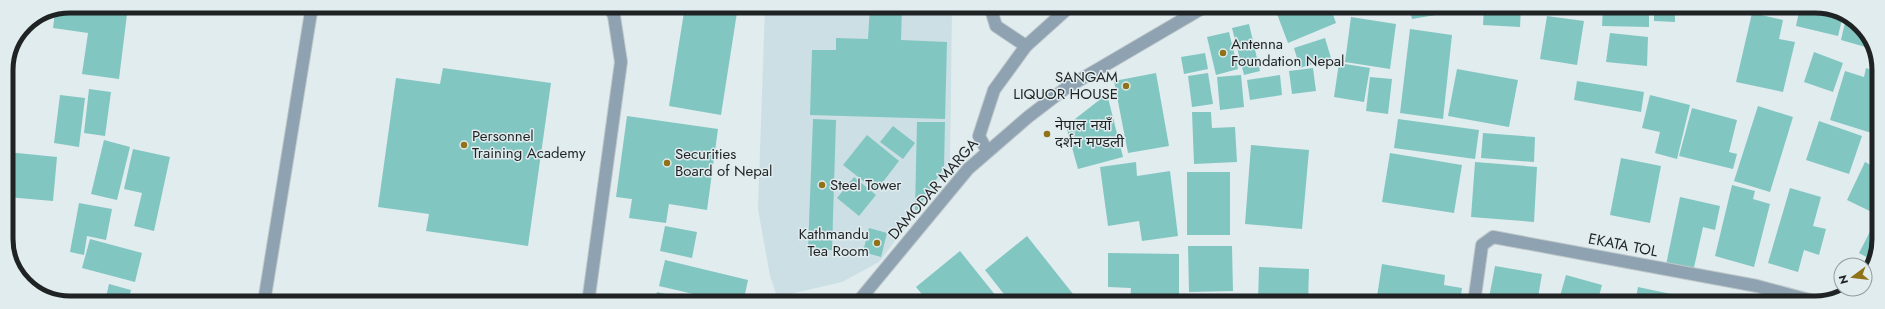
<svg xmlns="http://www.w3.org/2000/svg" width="1885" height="309" viewBox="0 0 1885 309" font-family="Jost,'Noto Sans Devanagari',sans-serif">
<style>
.built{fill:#cbdfe4}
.building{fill:#82c6c2}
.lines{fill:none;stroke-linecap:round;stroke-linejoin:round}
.lane-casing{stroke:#bec8ca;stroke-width:14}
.street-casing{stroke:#bec8ca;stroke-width:14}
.lane{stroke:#8fa2b1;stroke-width:12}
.street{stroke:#8fa2b1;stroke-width:12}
.poi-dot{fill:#907318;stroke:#e1ecef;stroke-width:1.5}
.labels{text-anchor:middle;stroke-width:3;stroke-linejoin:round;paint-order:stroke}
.poi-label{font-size:15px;fill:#1f2324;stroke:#e1ecef;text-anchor:start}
.street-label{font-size:15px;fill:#1f2324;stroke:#e1ecef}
.rim{fill:none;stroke:#1f2324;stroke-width:5}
</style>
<rect width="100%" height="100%" fill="#e1ecef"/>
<path class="built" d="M765 6H952L950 165 922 206 879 262 842 282 777 297 770 276 758 209Z"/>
<g class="building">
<path d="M70 6H128L119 79 82 74 88 33 53 28 55 12Z"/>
<path d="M685 6H738L721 115 669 106Z"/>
<path d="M870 6H902L901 40 947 42 945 119 810 115 812 50H836V38L868 39Z"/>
<path d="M1274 6H1330L1336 23 1288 43Z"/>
<path d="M1347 6H1364L1351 14Z"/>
<path d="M1409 6H1453L1454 12 1412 19Z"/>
<path d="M1484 6H1521L1520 27 1483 25Z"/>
<path d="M1573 6 1598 7V12L1574 14Z"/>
<path d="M1603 7H1649V27L1602 26Z"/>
<path d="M1654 7H1675V22L1654 21Z"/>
<path d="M1800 7H1824L1843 16 1838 36 1796 26Z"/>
<path d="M1752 13 1783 20 1779 39 1795 42 1783 92 1736 82Z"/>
<path d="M1547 16 1584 21 1577 65 1540 59Z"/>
<path d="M1351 17 1396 24 1390 69 1345 62Z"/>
<path d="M1846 18 1860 24 1870 43 1869 48 1841 40Z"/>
<path d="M1249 24 1260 71 1244 75 1232 28Z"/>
<path d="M1410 29 1452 35 1443 119 1400 113Z"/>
<path d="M1229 32 1238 69 1216 75 1207 37Z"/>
<path d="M1610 33 1648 37 1647 66 1606 62Z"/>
<path d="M1325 38 1331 58 1300 68 1294 48Z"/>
<path d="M1814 52 1843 63 1833 92 1804 82Z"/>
<path d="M1205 53 1208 69 1184 74 1181 57Z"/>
<path d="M1339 63 1370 68 1364 102 1334 97Z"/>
<path d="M443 68 551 83 528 246 426 231 429 214 378 207 396 78 440 84Z"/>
<path d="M1313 68 1316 91 1292 94 1289 71Z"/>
<path d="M1866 68 1878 72V135L1830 120 1845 71 1864 77Z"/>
<path d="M1457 69 1518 80 1509 127 1448 116Z"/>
<path d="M1156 73 1169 146 1128 153 1114 81Z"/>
<path d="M1208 73 1213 104 1192 107 1188 76Z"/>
<path d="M1241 75 1244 107 1220 110 1217 77Z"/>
<path d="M1280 75 1282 95 1250 100 1247 80Z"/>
<path d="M1370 77 1392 79 1388 114 1366 111Z"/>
<path d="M1577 81 1644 92 1641 112 1574 100Z"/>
<path d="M89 89 111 92 105 136 84 133Z"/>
<path d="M1107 94 1123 157 1078 169 1066 126Z"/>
<path d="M60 95 85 98 79 147 54 143Z"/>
<path d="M1650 95 1690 105 1677 159 1655 153 1660 132 1642 128Z"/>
<path d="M1758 106 1793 117 1770 192 1734 181Z"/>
<path d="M1692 108 1737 120 1729 152 1737 154 1733 169 1679 156Z"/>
<path d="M1192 112H1211L1212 128 1235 127 1237 162 1194 164Z"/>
<path d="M627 116 718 129 707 210 669 204 666 223 629 218 632 199 616 197Z"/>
<path d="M813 119 836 120 832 250H808Z"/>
<path d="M1398 119 1479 130 1475 159 1394 148Z"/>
<path d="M1819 121 1862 136 1849 174 1806 160Z"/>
<path d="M917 122H945L944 167 917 210H915Z"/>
<path d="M893 126 915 143 903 159 880 142Z"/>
<path d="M1483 133 1535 137 1534 162 1481 158Z"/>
<path d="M867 135 899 161 876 191 843 165Z"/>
<path d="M104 140 130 147 117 200 91 194Z"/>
<path d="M1251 145 1309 150 1302 229 1245 224Z"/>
<path d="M133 149 170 157 154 231 134 226 142 193 124 189Z"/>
<path d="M7 152 57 157 53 201 7 197Z"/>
<path d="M1390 153 1462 165 1454 213 1382 202Z"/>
<path d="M1621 158 1661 166 1650 223 1610 215Z"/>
<path d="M1136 162 1137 176 1170 171 1178 236 1142 241 1139 221 1108 226 1100 167Z"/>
<path d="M1475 162 1537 167 1534 222 1471 217Z"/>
<path d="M1865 162 1878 169V215L1847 200Z"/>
<rect x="1187" y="172" width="43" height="63"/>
<path d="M854 177 876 195 859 216 837 198Z"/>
<path d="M1732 185 1755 191 1753 199 1770 204 1754 267 1715 256Z"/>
<path d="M1790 188 1821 197 1813 226 1826 229 1819 255 1804 250 1798 272 1768 263Z"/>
<path d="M1680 197 1720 206 1715 230 1703 227 1693 272 1666 265Z"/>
<path d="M79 203 112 209 106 240 87 236 84 255 70 252Z"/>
<path d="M1876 220 1878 221V248L1872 260 1859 253Z"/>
<path d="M665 226 697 232 692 258 660 251Z"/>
<path d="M869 228 887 233 881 257 863 252Z"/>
<path d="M1027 236 1073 294 1062 303H1028L1025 300 1022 303H1011L985 270Z"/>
<path d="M90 239 142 253 135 282 82 268Z"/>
<path d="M1188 246H1232L1233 291 1189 292Z"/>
<path d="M960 251 1000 301 997 303H929L916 287Z"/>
<path d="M1108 253 1179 254V299H1184V303H1130L1131 288 1108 287Z"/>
<path d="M665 260 748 280 743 303H732L659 286Z"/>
<path d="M1382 264 1445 275 1444 285 1462 288 1460 303H1376Z"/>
<path d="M1495 266 1542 274 1537 303H1488Z"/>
<path d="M1259 267 1309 269 1308 303H1258Z"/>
<path d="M1566 275 1602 285 1597 303H1558Z"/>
<path d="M109 284 131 290 128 302H105Z"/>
<path d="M1638 287 1690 298 1689 303H1635Z"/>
<path d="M657 292 699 302V303H654Z"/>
<path d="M1194 298 1232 302V303H1194Z"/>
<path d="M1694 300 1704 302V303H1693Z"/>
</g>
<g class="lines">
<g class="lane-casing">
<g id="lane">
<path d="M990 6 996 26 1026 46"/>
<path d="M987 151 979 136 994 90 1026 46 1066 10 1067 6"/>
<path d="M264 302 312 6"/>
<path d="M588 303 621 62 614 16 609 6"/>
</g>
</g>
<g class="street-casing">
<g id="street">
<path d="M857 303 968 169 1028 117 1066 88 1206 6"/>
<path d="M1474 303 1482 245 1493 237 1757 286 1817 302"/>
</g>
</g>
<use href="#lane" class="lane"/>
<use href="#street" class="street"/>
</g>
<g class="poi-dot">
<circle cx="1223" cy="53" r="4"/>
<circle cx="1126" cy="86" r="4"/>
<circle cx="1047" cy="134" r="4"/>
<circle cx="464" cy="145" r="4"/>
<circle cx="667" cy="163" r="4"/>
<circle cx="822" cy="185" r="4"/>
<circle cx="877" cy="243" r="4"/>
</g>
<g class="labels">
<g class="poi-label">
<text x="1231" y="49">Antenna<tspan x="1231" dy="17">Foundation Nepal</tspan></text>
<text x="1118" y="82" text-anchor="end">SANGAM<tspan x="1118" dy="17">LIQUOR HOUSE</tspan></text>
<text x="1055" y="130">नेपाल नयाँ<tspan x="1055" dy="17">दर्शन मण्डली</tspan></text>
<text x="472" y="141">Personnel<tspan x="472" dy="17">Training Academy</tspan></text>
<text x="675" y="159">Securities<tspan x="675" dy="17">Board of Nepal</tspan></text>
<text x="830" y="190">Steel Tower</text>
<text x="869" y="239" text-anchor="end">Kathmandu<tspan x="869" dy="17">Tea Room</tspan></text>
</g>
<g class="street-label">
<text transform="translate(933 189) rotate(-49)" y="5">DAMODAR MARGA</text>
<text transform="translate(1623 245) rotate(11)" y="5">EKATA TOL</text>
</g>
</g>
<path d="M0 0H1885V309H0ZM70 13H1815A57 57 0 0 1 1872 70V239A57 57 0 0 1 1815 296H70A57 57 0 0 1 13 239V70A57 57 0 0 1 70 13Z" fill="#e1ecef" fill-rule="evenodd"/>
<path class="rim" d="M70 13H1815A57 57 0 0 1 1872 70V239A57 57 0 0 1 1815 296H70A57 57 0 0 1 13 239V70A57 57 0 0 1 70 13Z"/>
<g transform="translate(1853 277) rotate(255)"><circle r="19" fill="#e1ecef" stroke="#939c9e"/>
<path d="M0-3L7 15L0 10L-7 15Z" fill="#907318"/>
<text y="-6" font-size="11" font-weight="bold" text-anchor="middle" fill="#1f2324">N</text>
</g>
</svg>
